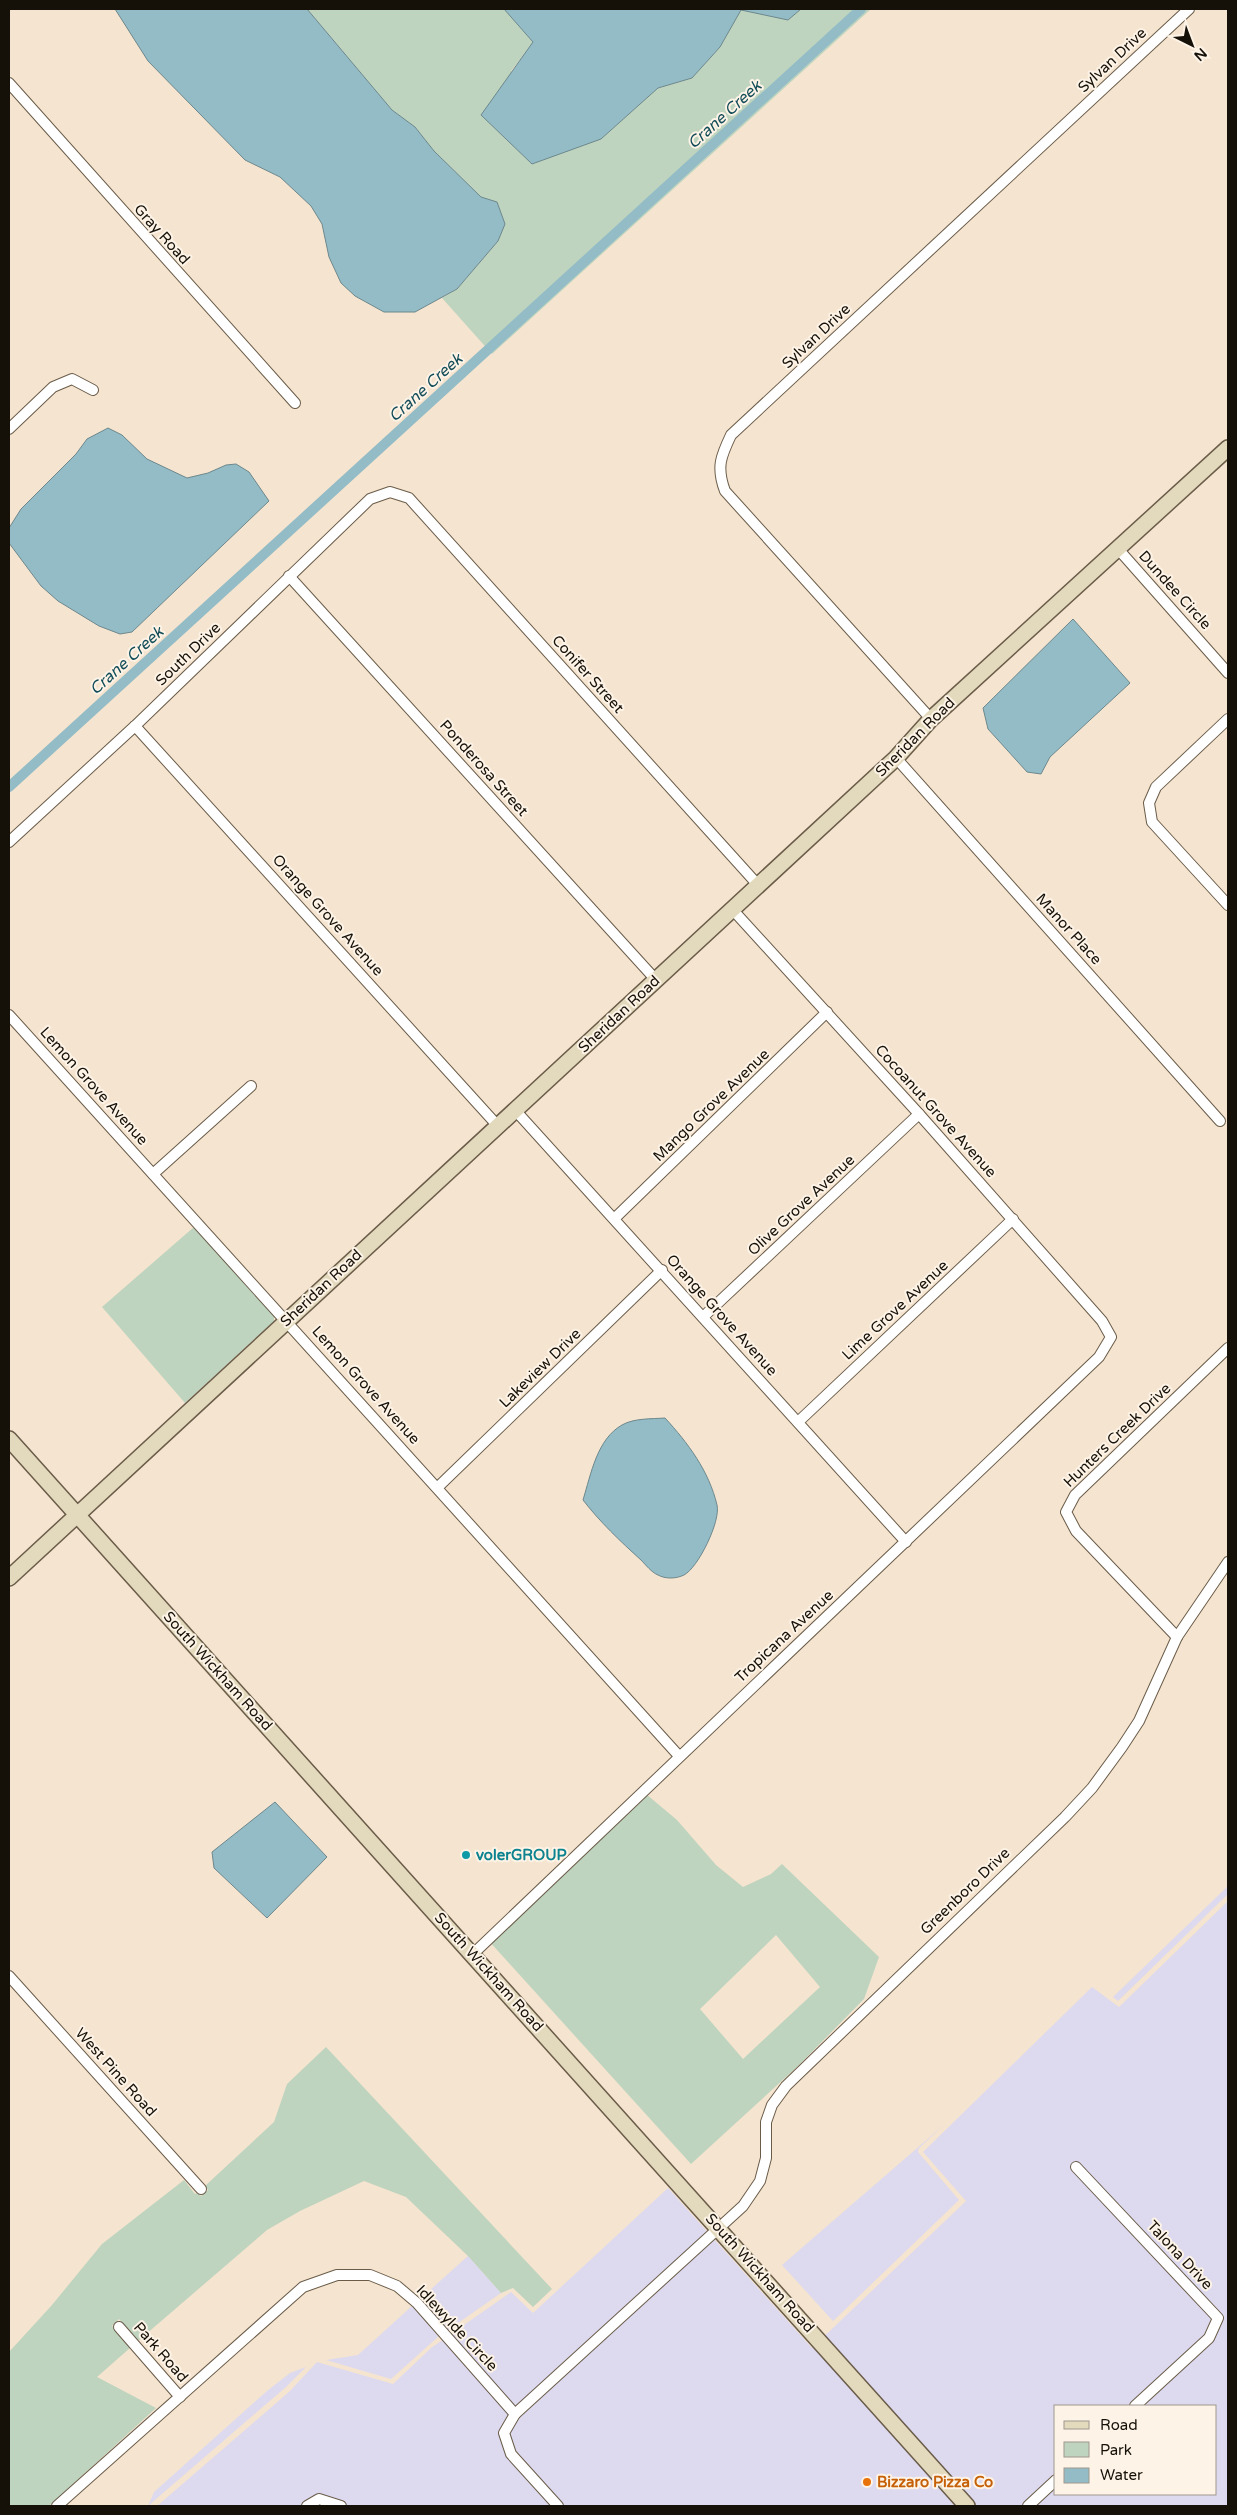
<svg xmlns="http://www.w3.org/2000/svg" width="1237" height="2515" viewBox="0 0 1237 2515" font-family="'Varela Round',sans-serif">
<style>
.industrial{fill:#dddaf0;fill-rule:evenodd}
.green{fill:#bed4bf;fill-rule:evenodd}
.water{fill:#93bcc6;stroke:#6d888d}
.lines{fill:none;stroke-linecap:round;stroke-linejoin:round}
.canal{stroke:#93bcc6;stroke-width:10}
.street-casing{stroke:#6a5c49;stroke-width:12}
.secondary-casing{stroke:#6a5c49;stroke-width:18}
.street{stroke:#fff;stroke-width:10}
.secondary{stroke:#e3dabe;stroke-width:15}
.culture-dot{fill:#0f9aa8;stroke:#fdf3e6;stroke-width:2}
.food-dot{fill:#e8710a;stroke:#fdf3e6;stroke-width:2}
.labels{text-anchor:middle;stroke-width:4;stroke-linejoin:round;paint-order:stroke}
.street-label{font-size:15px;fill:#151008;stroke:#fdf3e6}
.culture-label{font-size:15px;font-weight:bold;fill:#0d838f;stroke:#fdf3e6;text-anchor:start}
.food-label{font-size:15px;font-weight:bold;fill:#c56008;stroke:#fdf3e6;text-anchor:start}
.water-label{font-size:16px;font-style:italic;fill:#114c58;stroke:#fdf3e6}
</style>
<rect width="100%" height="100%" fill="#f5e4cf"/>
<g class="industrial">
<path d="M1228 1886V1894L1118 2001 1113 1997Z"/>
<path d="M1228 1901V2506H157L290 2391 317 2362 393 2384 431 2348 511 2292 533 2313 668 2188 812 2348 966 2201 923 2152 1092 1987 1119 2007ZM1056 2406H1216V2494H1056Z"/>
<path d="M945 2124 919 2148 918 2152 959 2200 833 2321 782 2265Z"/>
<path d="M468 2256 501 2293 448 2330 420 2299Z"/>
<path d="M412 2306 439 2336 391 2379 326 2360 358 2355Z"/>
<path d="M306 2367 286 2387 148 2506 154 2492 267 2391 290 2373Z"/>
</g>
<g class="green">
<path d="M307 9H504L534 42 511 71 601 139 658 88 692 78 720 47 741 9 788 20 801 9H871L492 354 442 298 457 289 498 241 481 197 434 151 415 127 392 110Z"/>
<path d="M194 1227 274 1313V1321L185 1403 102 1307Z"/>
<path d="M646 1794 677 1820 716 1865 743 1887 771 1874 782 1864 879 1957 864 1999 798 2066 691 2164 488 1940ZM776 1935 820 1987 743 2059 700 2009Z"/>
<path d="M326 2047 552 2289 533 2307 513 2288 501 2293 468 2256 406 2197 364 2181 300 2211 267 2230 138 2341 119 2319 112 2326 130 2348 97 2377 156 2408 49 2506H9V2352L52 2305 102 2244 184 2180 195 2194 197 2193 201 2196 208 2190 205 2186 274 2122 287 2084Z"/>
</g>
<g class="water">
<path d="M115 9H307L392 110 415 127 434 151 481 197 497 202 505 224 498 241 457 289 415 312H384L355 296 341 283 329 257 322 224 311 206 280 177 245 160 148 61Z"/>
<path d="M504 9H801L788 20 741 10 720 47 692 78 658 88 601 139 532 164 481 115 533 42Z"/>
<path d="M108 428 122 435 147 459 187 478 208 473 226 465 236 464 249 472 269 501 132 632 120 634 99 626 58 601 41 586 9 543V528L21 509 76 454 87 439Z"/>
<path d="M1073 619 1130 683 1050 757 1041 774 1027 772 988 729 983 708Z"/>
<path d="M665 1418C688 1443 709 1471 717 1505 721 1521 698 1568 684 1575 676 1579 665 1579 658 1575 651 1572 646 1565 641 1560 620 1541 600 1522 583 1500 591 1474 597 1439 622 1425 634 1418 652 1419 665 1418Z"/>
<path d="M275 1802 327 1857 267 1918 214 1868 212 1852Z"/>
</g>
<g class="lines">
<path class="canal" d="M9 787 861 9"/>
<g class="street-casing">
<g id="street">
<path d="M9 83 295 403"/>
<path d="M9 429 53 387 72 379 93 390"/>
<path d="M1119 550 1228 673"/>
<path d="M289 576 656 980"/>
<path d="M931 719 725 491C716 467 721 456 731 435L1189 9"/>
<path d="M1228 719 1156 787 1149 803 1152 822 1228 905"/>
<path d="M135 726 497 1125"/>
<path d="M896 758 1220 1121"/>
<path d="M9 842 135 726 370 499 390 492 409 498 758 885"/>
<path d="M9 1015 679 1756"/>
<path d="M515 1110 906 1542"/>
<path d="M153 1174 251 1086"/>
<path d="M615 1218 827 1012"/>
<path d="M703 1317 919 1114"/>
<path d="M798 1422 1013 1219"/>
<path d="M438 1487 662 1270"/>
<path d="M1177 1637 1076 1531 1066 1512 1075 1495 1228 1348"/>
<path d="M473 1954 1099 1357 1111 1337 1102 1321 919 1114 732 909"/>
<path d="M9 1976 201 2189"/>
<path d="M1076 2167 1218 2318 1209 2338 1135 2406"/>
<path d="M119 2327 180 2397"/>
<path d="M57 2506 303 2287 337 2275H370L397 2286 417 2303 515 2414"/>
<path d="M307 2506 319 2499 341 2506"/>
<path d="M558 2506 511 2454 504 2433 515 2414 743 2206 760 2181 766 2158V2122L772 2105 786 2086 1065 1817 1092 1788 1122 1747 1139 1721 1177 1637 1228 1562"/>
<path d="M1028 2506 1056 2480"/>
</g>
</g>
<g class="secondary-casing">
<g id="secondary">
<path d="M9 1439 967 2506"/>
<path d="M9 1578 896 758 931 719 1228 448"/>
</g>
</g>
<use href="#street" class="street"/>
<use href="#secondary" class="secondary"/>
</g>
<circle class="culture-dot" cx="466" cy="1855" r="5"/>
<circle class="food-dot" cx="867" cy="2482" r="5"/>
<g class="labels">
<g class="street-label">
<text transform="translate(1112 60) rotate(-43)" y="5">Sylvan Drive</text>
<text transform="translate(162 234) rotate(48)" y="5">Gray Road</text>
<text transform="translate(816 336) rotate(-43)" y="5">Sylvan Drive</text>
<text transform="translate(1175 590) rotate(48)" y="5">Dundee Circle</text>
<text transform="translate(188 654) rotate(-44)" y="5">South Drive</text>
<text transform="translate(588 674) rotate(48)" y="5">Conifer Street</text>
<text transform="translate(915 737) rotate(-45)" y="5">Sheridan Road</text>
<text transform="translate(484 768) rotate(48)" y="5">Ponderosa Street</text>
<text transform="translate(328 915) rotate(48)" y="5">Orange Grove Avenue</text>
<text transform="translate(1069 929) rotate(48)" y="5">Manor Place</text>
<text transform="translate(619 1014) rotate(-43)" y="5">Sheridan Road</text>
<text transform="translate(94 1086) rotate(48)" y="5">Lemon Grove Avenue</text>
<text transform="translate(711 1105) rotate(-44)" y="5">Mango Grove Avenue</text>
<text transform="translate(936 1111) rotate(48)" y="5">Cocoanut Grove Avenue</text>
<text transform="translate(801 1205) rotate(-43)" y="5">Olive Grove Avenue</text>
<text transform="translate(321 1288) rotate(-43)" y="5">Sheridan Road</text>
<text transform="translate(895 1310) rotate(-43)" y="5">Lime Grove Avenue</text>
<text transform="translate(722 1315) rotate(48)" y="5">Orange Grove Avenue</text>
<text transform="translate(540 1368) rotate(-44)" y="5">Lakeview Drive</text>
<text transform="translate(366 1385) rotate(48)" y="5">Lemon Grove Avenue</text>
<text transform="translate(1117 1435) rotate(-44)" y="5">Hunters Creek Drive</text>
<text transform="translate(784 1636) rotate(-43)" y="5">Tropicana Avenue</text>
<text transform="translate(218 1671) rotate(48)" y="5">South Wickham Road</text>
<text transform="translate(965 1891) rotate(-44)" y="5">Greenboro Drive</text>
<text transform="translate(489 1972) rotate(48)" y="5">South Wickham Road</text>
<text transform="translate(116 2072) rotate(48)" y="5">West Pine Road</text>
<text transform="translate(1180 2255) rotate(47)" y="5">Talona Drive</text>
<text transform="translate(760 2273) rotate(48)" y="5">South Wickham Road</text>
<text transform="translate(457 2328) rotate(47)" y="5">Idlewylde Circle</text>
<text transform="translate(161 2352) rotate(49)" y="5">Park Road</text>
</g>
<g class="culture-label">
<text x="476" y="1860">volerGROUP</text>
</g>
<g class="food-label">
<text x="877" y="2487">Bizzaro Pizza Co</text>
</g>
<g class="water-label">
<text transform="translate(724 114) rotate(-42)" y="6">Crane Creek</text>
<text transform="translate(425 387) rotate(-42)" y="6">Crane Creek</text>
<text transform="translate(126 660) rotate(-42)" y="6">Crane Creek</text>
</g>
</g>
<rect width="1237" height="2515" fill="none" stroke="#151008" stroke-width="20"/>
<rect x="1054" y="2405" width="162" height="90" fill="#fdf3e6" stroke="#a0988d"/>
<rect x="1064" y="2421" width="25" height="8" fill="#e3dabe" stroke="#a0988d"/>
<text x="1100" y="2430" font-size="15" fill="#151008">Road</text>
<rect x="1064" y="2442" width="25" height="15" fill="#bed4bf" stroke="#a0988d"/>
<text x="1100" y="2455" font-size="15" fill="#151008">Park</text>
<rect x="1064" y="2468" width="25" height="15" fill="#93bcc6" stroke="#a0988d"/>
<text x="1100" y="2480" font-size="15" fill="#151008">Water</text>
<g transform="translate(1192 45) rotate(138)" stroke="#fdf3e6" stroke-width="4" paint-order="stroke">
<path d="M0-4L9 19L0 12L-9 19Z" fill="#151008"/>
<text y="-8" font-size="14" font-weight="bold" text-anchor="middle" fill="#151008">N</text>
</g>
</svg>
